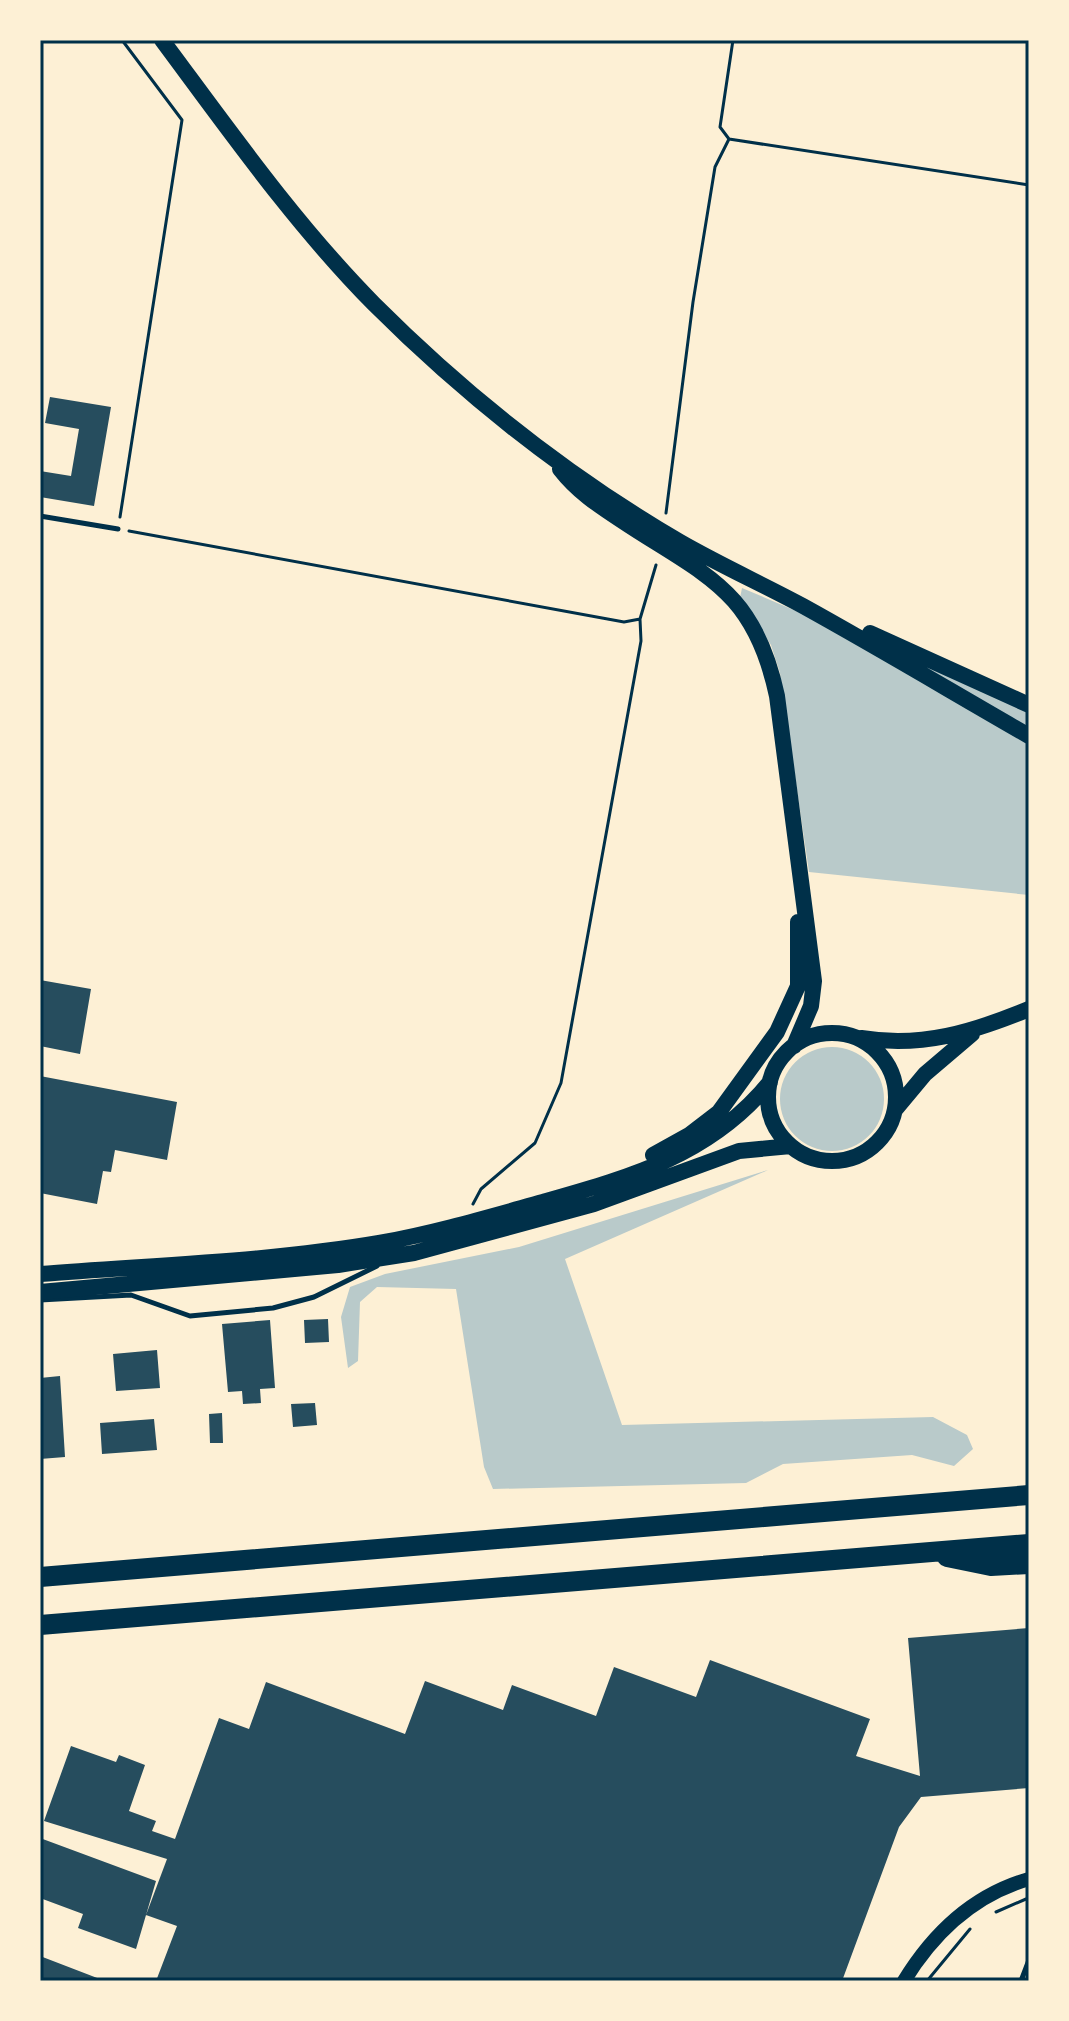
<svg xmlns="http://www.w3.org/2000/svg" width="1069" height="2021" font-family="Quicksand,sans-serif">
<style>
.green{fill:#b9caca}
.building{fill:#264d5e}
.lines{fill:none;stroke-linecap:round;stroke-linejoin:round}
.path{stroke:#003049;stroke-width:3}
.service{stroke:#003049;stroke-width:5}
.tertiary{stroke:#003049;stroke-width:14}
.primary{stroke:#003049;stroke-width:16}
.motorway{stroke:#003049;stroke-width:20}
.neatline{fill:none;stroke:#003049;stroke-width:3}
</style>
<rect width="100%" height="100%" fill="#fdf0d5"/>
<path class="green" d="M 742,588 L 1029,710 L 1029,895 L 809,872 L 780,673 L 771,645 L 740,598 Z
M780 1099a52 52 0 1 1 104 0a52 52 0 1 1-104 0Z
M 768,1170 L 565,1259 L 622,1425 L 933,1417 L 967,1435 L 973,1449 L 954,1466 L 912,1455 L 783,1464 L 746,1483 L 493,1489 L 484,1467 L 456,1289 L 377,1287 L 360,1302 L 358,1361 L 348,1368 L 341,1317 L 350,1287 L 385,1274 L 519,1247 Z"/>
<path class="building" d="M 50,397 L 111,407 L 94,506 L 40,497 L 40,471 L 71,476 L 79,429 L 45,423 Z
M 40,980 L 91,989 L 80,1054 L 40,1046 Z
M 40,1076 L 177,1102 L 167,1160 L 115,1150 L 111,1172 L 103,1171 L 97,1204 L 40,1193 Z
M 328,1319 L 329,1342 L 305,1343 L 304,1320 Z
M 270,1320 L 275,1388 L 260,1389 L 261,1403 L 243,1404 L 242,1391 L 228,1392 L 222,1324 Z
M 157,1350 L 160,1388 L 116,1391 L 113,1354 Z
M 60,1376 L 65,1457 L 40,1459 L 40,1378 Z
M 315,1403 L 317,1425 L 293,1427 L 291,1404 Z
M 222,1413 L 223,1443 L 210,1443 L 209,1414 Z
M 154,1419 L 157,1450 L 102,1454 L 100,1423 Z
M 1029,1628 L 1029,1788 L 921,1797 L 899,1827 L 842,1981 L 156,1981 L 177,1926 L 146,1915 L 167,1859 L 44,1821 L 71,1746 L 116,1762 L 119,1755 L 145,1765 L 129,1811 L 156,1821 L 152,1831 L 175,1839 L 219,1718 L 249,1729 L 266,1682 L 405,1734 L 425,1681 L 503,1710 L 512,1685 L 596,1716 L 614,1667 L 696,1697 L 710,1660 L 870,1719 L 856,1756 L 920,1776 L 908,1638 Z
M 40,1838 L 156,1881 L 136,1949 L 78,1928 L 83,1914 L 40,1898 Z
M 40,1956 L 105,1981 L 40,1981 Z"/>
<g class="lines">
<path class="path" d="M 733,40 L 720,127 L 729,139 L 1029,185
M 666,513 L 693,302 L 715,167 L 729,139
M 120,517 L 182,120 L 122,40
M 129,531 L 624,622 L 640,619 L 656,565
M 473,1204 L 481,1189 L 535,1143 L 561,1083 L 641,641 L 640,619
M 996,1912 L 1026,1899
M 927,1981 L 970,1929"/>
<path class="service" d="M 40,516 L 118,529
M 40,1300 L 131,1295 L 190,1316 L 273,1308 L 314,1297 L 377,1266
M 1021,1981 L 1029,1960"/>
<path class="tertiary" d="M 904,1981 C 934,1932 973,1895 1029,1879"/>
<path class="primary" d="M 162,40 C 229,130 295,224 374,304 C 465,395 569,477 680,542 C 720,565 762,584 803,606 C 879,648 954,693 1029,736
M 560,469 C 577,491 598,505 621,520 C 705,576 754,588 777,696 L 814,981 L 811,1006 L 794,1046
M 870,633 L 1029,705
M768 1097a64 64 0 1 1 128 0a64 64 0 1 1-128 0Z
M 861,1038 C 922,1048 973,1032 1029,1009
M 895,1110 L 925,1074 L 972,1034
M 653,1155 L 689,1135 L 719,1112 L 777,1032 L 798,986 L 798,922
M 40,1274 C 152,1265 268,1262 379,1243 C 435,1233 489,1217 543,1202 C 631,1177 711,1155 770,1082
M 40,1292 L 338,1265 L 414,1253 L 594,1204 L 739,1151 L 791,1146"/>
<path class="motorway" d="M 947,1557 L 991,1566 L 1029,1564
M 40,1577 L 1029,1495
M 40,1625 L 1029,1544"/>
</g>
<rect width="1069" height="2021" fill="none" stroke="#fdf0d5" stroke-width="84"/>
<rect x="42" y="42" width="985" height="1937" class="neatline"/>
</svg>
